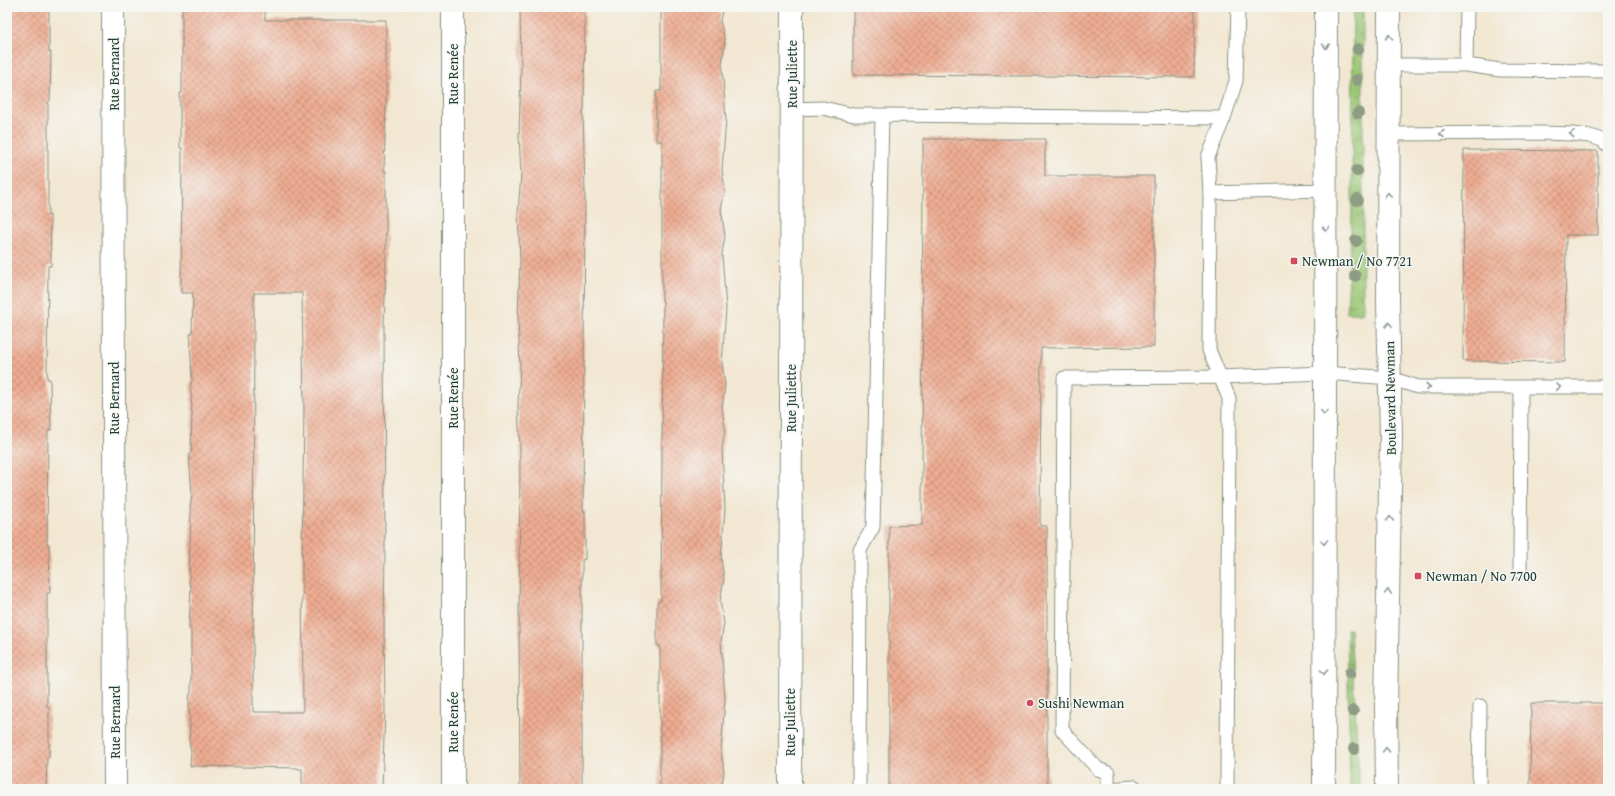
<svg xmlns="http://www.w3.org/2000/svg" width="1615" height="796" font-family="'Gentium Book Plus',serif">
<style>
.grass{fill:url(#grass-tufts);stroke:#5c8254}
.building{fill:url(#building-cross-hatch);fill-rule:evenodd}
.lines{fill:none;stroke-linecap:round;stroke-linejoin:round}
.lane-casing{stroke:#889283;stroke-width:15}
.street-casing{stroke:#889283;stroke-width:24}
.secondary-casing{stroke:#889283;stroke-width:24}
.lane{stroke:#fff;stroke-width:13}
.street{stroke:#fff;stroke-width:22}
.secondary{stroke:#fff;stroke-width:22}
.tree{fill:#8f9c84}
.oneway{stroke:#8f9e9a}
.poi-dot{fill:#d1495b;stroke:#f6f6f2;stroke-width:1.5}
.labels{text-anchor:middle;dominant-baseline:central;stroke-width:3;stroke-linejoin:round;paint-order:stroke}
.street-label{font-size:14px;fill:#1f3d34;stroke:#f6f6f2}
.poi-label{font-size:14px;fill:#1f3d34;stroke:#f6f6f2;text-anchor:start}
</style>
<defs>
<pattern id="grass-tufts" width="24" height="20" patternUnits="userSpaceOnUse"><rect width="24" height="20" fill="#9ac673"/><path d="M3 7l-1-3M5 7V3M7 7l1-3M15 17l-1-3M17 17v-4M19 17l1-3" fill="none" stroke="#7da25f"/></pattern>
<pattern id="building-cross-hatch" width="8" height="8" patternUnits="userSpaceOnUse"><rect width="8" height="8" fill="#efad93"/><path d="M0 0l8 8M0 8l8-8" fill="none" stroke="#c18e79"/></pattern>
</defs>
<rect width="100%" height="100%" fill="#f6f6f2"/>
<filter id="ink" filterUnits="userSpaceOnUse"><feTurbulence type="fractalNoise" baseFrequency=".025" numOctaves="2"/><feDisplacementMap in="SourceGraphic" scale="8" xChannelSelector="R" yChannelSelector="G"/><feConvolveMatrix kernelMatrix="1 2 1 2 8 2 1 2 1" color-interpolation-filters="sRGB"/></filter>
<filter id="wash" filterUnits="userSpaceOnUse"><feTurbulence type="fractalNoise" baseFrequency=".012" numOctaves="4" result="noise"/><feDisplacementMap in="SourceGraphic" scale="16" xChannelSelector="R" yChannelSelector="G"/><feGaussianBlur stdDeviation="0.9" result="paint"/><feColorMatrix in="noise" values="0 0 0 0 0 0 0 0 0 0 0 0 0 0 0 0 0 1.4 0 .05"/><feComposite in="paint" operator="in"/></filter>
<g filter="url(#wash)">
<rect width="100%" height="100%" fill="#f2e7d2"/>
<path class="grass" d="M 1353,7 L 1363,7 L 1363,313 L 1347,313 L 1352,213 Z
M 1347,629 L 1350,629 L 1360,789 L 1350,789 Z"/>
<g id="blocks">
<path class="building" d="M 7,7 L 49,7 L 49,52 L 51,52 L 50,101 L 48,102 L 48,216 L 50,215 L 51,266 L 48,266 L 47,379 L 50,379 L 51,430 L 48,430 L 47,544 L 49,544 L 50,593 L 47,593 L 47,707 L 49,707 L 49,757 L 47,757 L 46,789 L 7,789 Z
M 182,7 L 265,7 L 265,20 L 386,20 L 386,101 L 384,171 L 386,171 L 386,265 L 384,324 L 385,548 L 384,629 L 385,712 L 382,789 L 302,789 L 302,769 L 298,769 L 298,768 L 190,766 L 191,751 L 189,741 L 190,729 L 189,699 L 191,691 L 191,629 L 189,628 L 191,586 L 189,584 L 191,509 L 190,508 L 192,495 L 189,455 L 191,452 L 192,412 L 191,391 L 190,389 L 192,380 L 191,358 L 190,346 L 191,344 L 190,334 L 192,333 L 193,293 L 181,293 L 182,148 L 180,148 L 180,93 L 182,93 ZM 254,293 L 302,293 L 304,409 L 302,562 L 303,712 L 253,712 Z
M 520,7 L 585,7 L 584,110 L 583,110 L 585,194 L 583,511 L 585,511 L 585,559 L 582,560 L 582,789 L 520,789 L 519,627 L 520,448 L 518,406 L 520,367 L 518,317 L 520,261 L 518,213 L 521,174 L 519,135 L 521,68 Z
M 661,7 L 723,7 L 720,20 L 725,42 L 722,64 L 726,120 L 722,169 L 725,192 L 721,209 L 725,236 L 722,254 L 726,309 L 722,363 L 725,385 L 722,408 L 725,429 L 722,449 L 725,509 L 721,558 L 724,579 L 720,601 L 724,623 L 721,642 L 725,699 L 721,751 L 724,772 L 721,789 L 660,789 L 660,645 L 657,645 L 657,602 L 661,601 L 663,301 L 662,301 L 662,141 L 656,141 L 656,91 L 661,91 Z
M 853,7 L 1195,7 L 1194,77 L 853,75 Z
M 923,139 L 1045,139 L 1045,176 L 1154,176 L 1154,347 L 1041,348 L 1040,526 L 1047,526 L 1047,789 L 889,789 L 889,526 L 922,525 Z
M 1464,150 L 1598,151 L 1598,235 L 1566,235 L 1565,362 L 1463,361 Z
M 1531,703 L 1608,703 L 1608,789 L 1530,789 Z"/>
</g>
</g>
<g filter="url(#ink)">
<use href="#blocks" fill-opacity="0" stroke="#889283" stroke-width="1"/>
<g class="lines">
<g class="lane-casing">
<path id="lane" d="M 1389,65 L 1466,65 L 1500,70 L 1608,71
M 1466,65 L 1467,7
M 792,109 L 823,108 L 854,115 L 882,115 L 873,527 L 860,550 L 859,789
M 882,115 L 1224,118
M 1389,134 L 1542,133 L 1572,134 L 1590,136 L 1602,140 L 1608,146
M 1210,193 L 1327,190
M 1520,572 L 1521,388
M 1108,789 L 1108,773 L 1098,769 L 1062,730 L 1064,378 L 1220,377 L 1325,373 L 1390,378 L 1418,387 L 1608,387
M 1108,789 L 1135,787 L 1137,789
M 1227,789 L 1229,398 L 1209,350 L 1210,193 L 1208,157 L 1224,118 L 1236,81 L 1238,7
M 1479,789 L 1480,706"/>
</g>
<g class="street-casing">
<path id="street" d="M 113,7 L 115,789
M 453,7 L 453,789
M 790,789 L 792,7"/>
</g>
<g class="secondary-casing">
<path id="secondary" d="M 1324,789 L 1326,7
M 1387,789 L 1386,707 L 1391,437 L 1388,302 L 1389,7"/>
</g>
<use href="#lane" class="lane"/>
<use href="#street" class="street"/>
<use href="#secondary" class="secondary"/>
</g>
<g class="tree">
<circle cx="1358" cy="49" r="6"/>
<circle cx="1357" cy="80" r="6"/>
<circle cx="1358" cy="113" r="6"/>
<circle cx="1357" cy="171" r="6"/>
<circle cx="1357" cy="200" r="6"/>
<circle cx="1356" cy="241" r="6"/>
<circle cx="1355" cy="276" r="6"/>
<circle cx="1350" cy="673" r="6"/>
<circle cx="1353" cy="711" r="6"/>
<circle cx="1354" cy="749" r="6"/>
</g>
<defs><path id="oneway-chevron" d="M-2-3.5L2.5 0L-2 3.5" fill="none" stroke-width="1.6" stroke-linecap="round" stroke-linejoin="round"/></defs>
<g class="oneway">
<use href="#oneway-chevron" transform="translate(1389 37) rotate(-90)"/>
<use href="#oneway-chevron" transform="translate(1326 46) rotate(90)"/>
<use href="#oneway-chevron" transform="translate(1442 134) rotate(180)"/>
<use href="#oneway-chevron" transform="translate(1572 134) rotate(-176)"/>
<use href="#oneway-chevron" transform="translate(1388 195) rotate(-90)"/>
<use href="#oneway-chevron" transform="translate(1326 229) rotate(91)"/>
<use href="#oneway-chevron" transform="translate(1389 325) rotate(-91)"/>
<use href="#oneway-chevron" transform="translate(1428 387)"/>
<use href="#oneway-chevron" transform="translate(1558 387) rotate(-1)"/>
<use href="#oneway-chevron" transform="translate(1324 412) rotate(90)"/>
<use href="#oneway-chevron" transform="translate(1390 519) rotate(-89)"/>
<use href="#oneway-chevron" transform="translate(1324 542) rotate(90)"/>
<use href="#oneway-chevron" transform="translate(1388 592) rotate(-89)"/>
<use href="#oneway-chevron" transform="translate(1324 672) rotate(90)"/>
<use href="#oneway-chevron" transform="translate(1386 750) rotate(-90)"/>
</g>
</g>
<g class="poi-dot">
<rect x="1290" y="257" width="8" height="8" rx="2"/>
<rect x="1414" y="572" width="8" height="8" rx="2"/>
<circle cx="1030" cy="703" r="4"/>
</g>
<g class="labels">
<g class="street-label">
<text transform="translate(114 74) rotate(-90)">Rue Bernard</text>
<text transform="translate(453 74) rotate(-90)">Rue Renée</text>
<text transform="translate(792 74) rotate(-90)">Rue Juliette</text>
<text transform="translate(114 398) rotate(-90)">Rue Bernard</text>
<text transform="translate(453 398) rotate(-90)">Rue Renée</text>
<text transform="translate(791 398) rotate(-90)">Rue Juliette</text>
<text transform="translate(1390 398) rotate(-91)">Boulevard Newman</text>
<text transform="translate(115 722) rotate(-90)">Rue Bernard</text>
<text transform="translate(453 722) rotate(-90)">Rue Renée</text>
<text transform="translate(790 722) rotate(-90)">Rue Juliette</text>
</g>
<g class="poi-label">
<text x="1302" y="261">Newman / No 7721</text>
<text x="1426" y="576">Newman / No 7700</text>
<text x="1038" y="703">Sushi Newman</text>
</g>
</g>
<rect width="1615" height="796" fill="none" stroke="#f6f6f2" stroke-width="24"/>
</svg>
